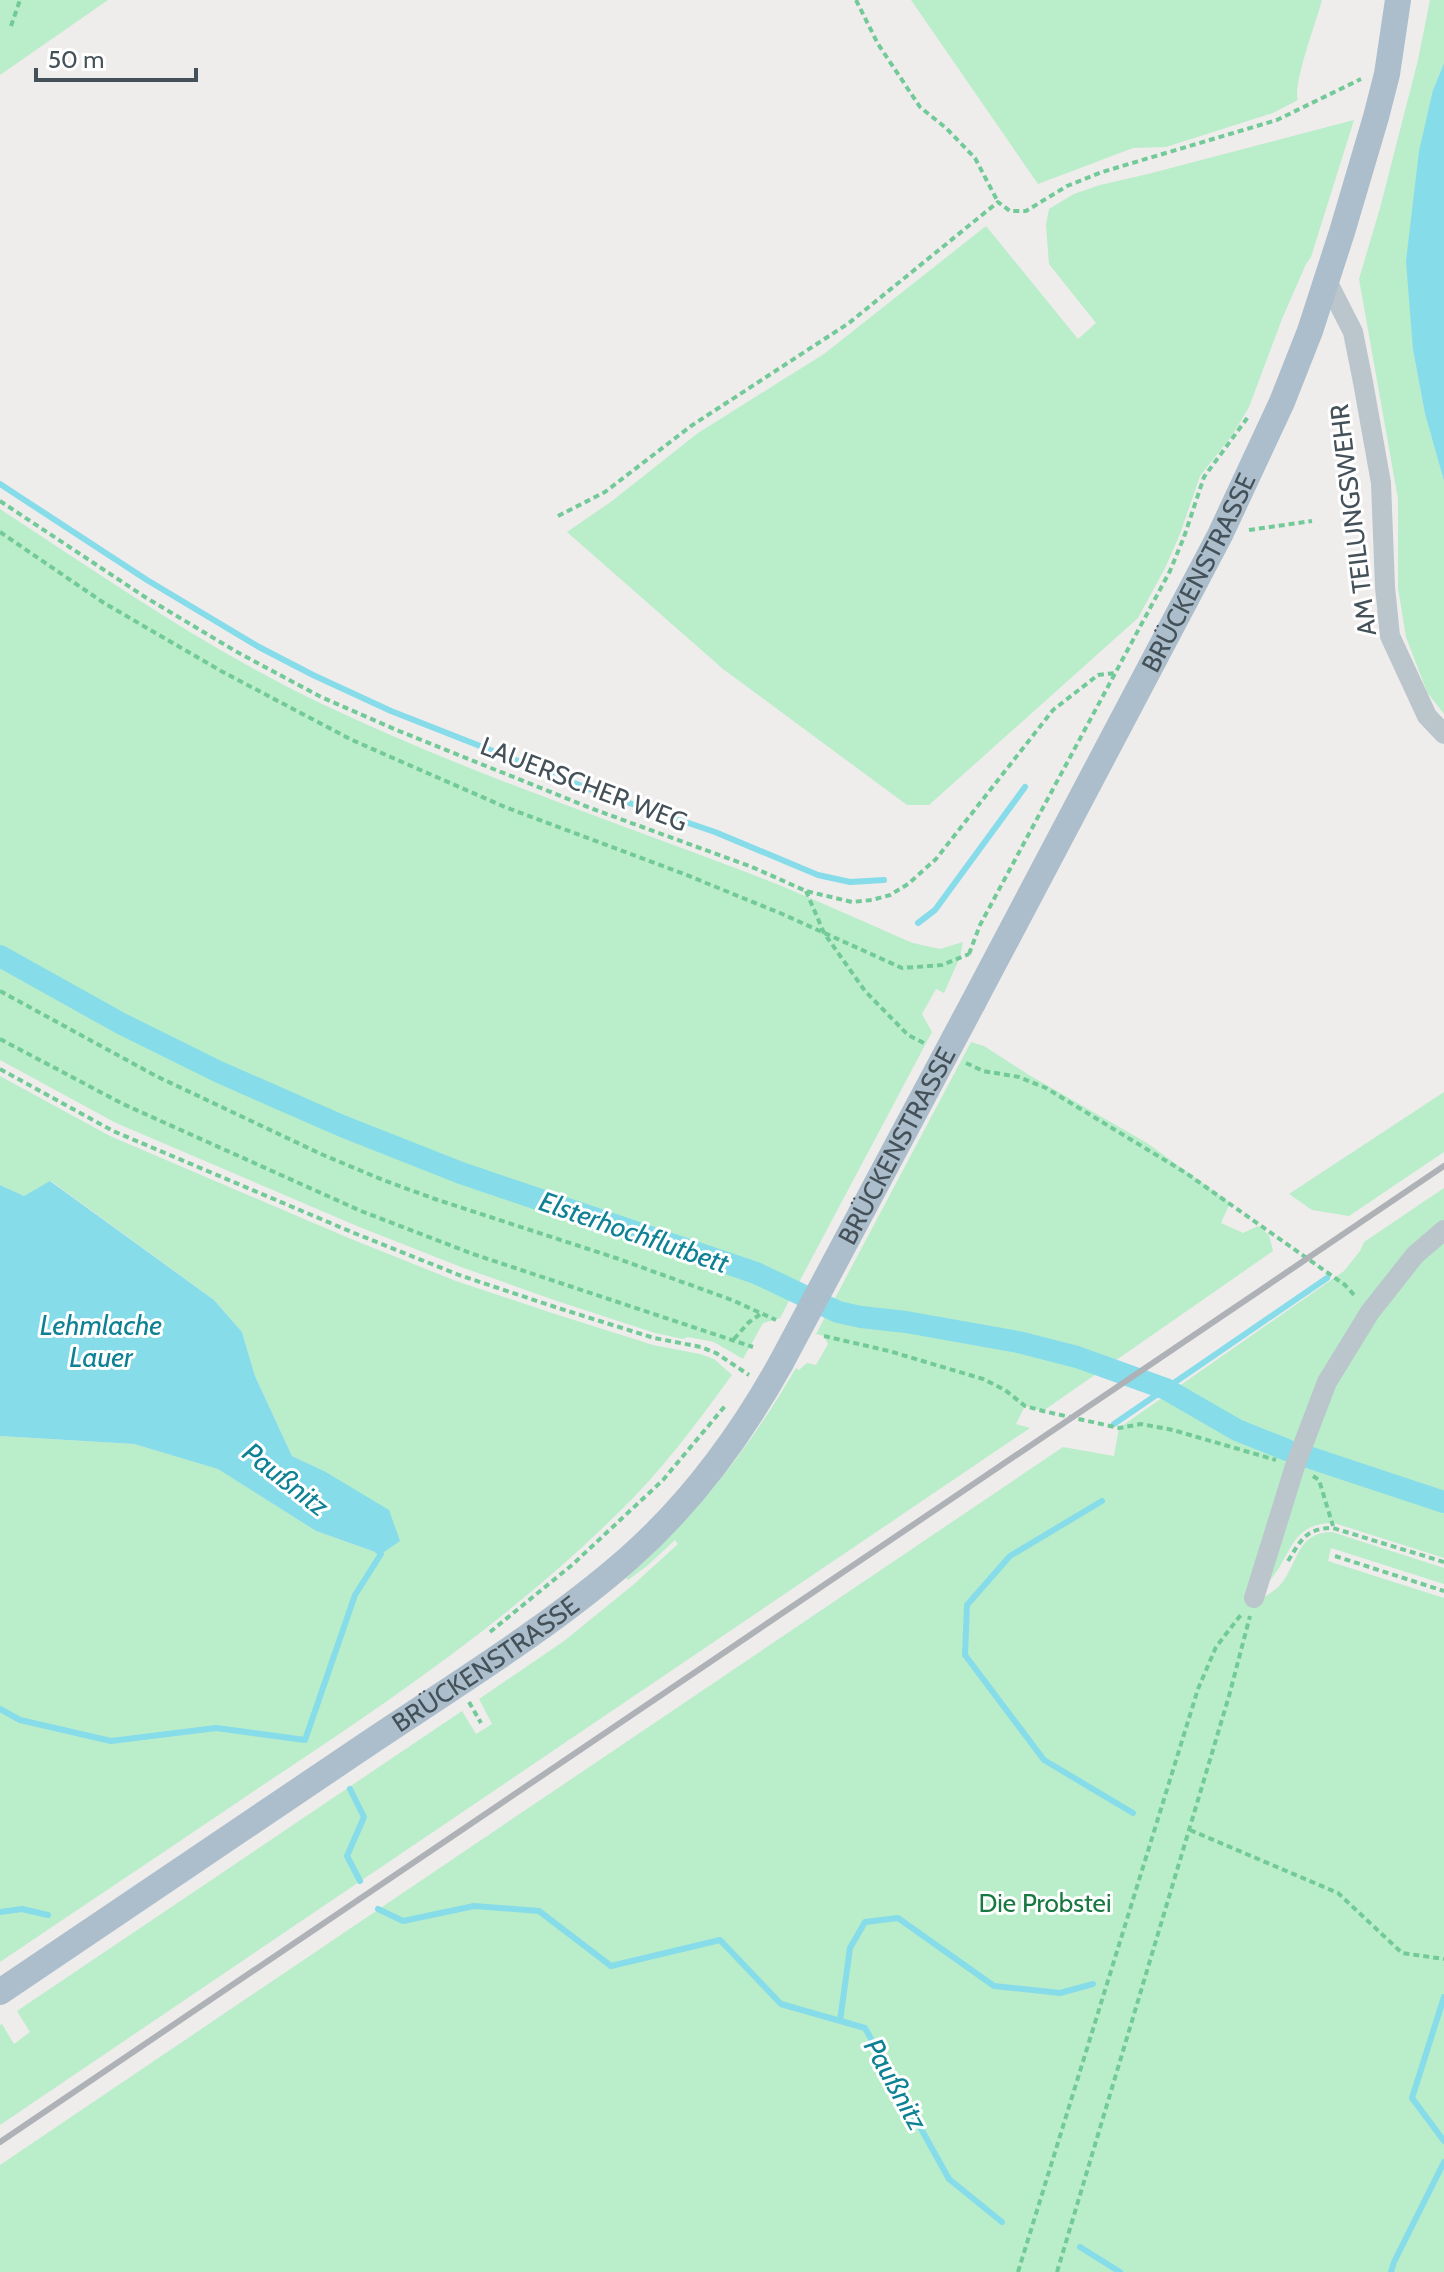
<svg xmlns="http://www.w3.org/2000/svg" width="1444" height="2272" font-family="Cabin,sans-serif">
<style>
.green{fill:#baedca}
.water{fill:#87dcea}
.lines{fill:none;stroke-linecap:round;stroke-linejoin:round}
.stream{stroke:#87dcea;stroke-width:6}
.canal{stroke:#87dcea;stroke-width:22}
.path{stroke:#73ca99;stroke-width:4;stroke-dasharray:6 4;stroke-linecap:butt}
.minor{stroke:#bac5cc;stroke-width:20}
.major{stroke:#acbecb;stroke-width:26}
.rail{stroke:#aeb2b7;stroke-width:6}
.major-bridge{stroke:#acbecb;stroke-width:26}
.labels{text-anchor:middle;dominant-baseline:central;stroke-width:6;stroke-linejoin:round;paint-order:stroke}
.street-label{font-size:26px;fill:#455159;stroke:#fff}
.park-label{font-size:26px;fill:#187841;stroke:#fff}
.water-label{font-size:28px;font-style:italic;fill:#0e8294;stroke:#fff}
</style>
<rect width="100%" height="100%" fill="#efecec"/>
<path class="green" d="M 0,0 L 108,0 L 0,75 Z
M 911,0 L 1322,0 C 1317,20 1292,85 1298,100 L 1273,113 L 1166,147 L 1133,148 L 1038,184 Z
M 1430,0 L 1444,0 L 1444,63 L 1433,90 L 1413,350 L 1425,414 L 1444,481 L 1444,714 L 1427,692 L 1406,637 L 1398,588 L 1398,499 L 1359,279 L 1380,208 L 1418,60 Z
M 1354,120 L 1311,257 L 1306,264 L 1282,319 L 1249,407 L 1233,434 L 1200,476 L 1180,534 L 1165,568 L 1138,618 L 929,805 L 907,805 L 723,669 L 567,532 L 612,501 L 698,433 L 824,354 L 986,226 L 1078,339 L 1096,323 L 1049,264 L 1046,225 L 1049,209 L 1074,194 L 1100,185 L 1148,174 Z
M 0,509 C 104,577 207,649 320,703 C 458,769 603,818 746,872 C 802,893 857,919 913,943 L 940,949 L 963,942 L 960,957 L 944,993 L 936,989 L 922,1014 L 932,1032 L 780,1318 L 763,1323 L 743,1359 L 714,1342 L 688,1337 L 683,1339 L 655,1333 L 557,1301 L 461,1267 L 357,1226 L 116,1123 L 0,1060 Z
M 971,1042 L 984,1046 L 1029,1075 L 1147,1143 L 1230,1203 L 1221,1223 L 1243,1233 L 1258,1226 L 1269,1235 L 1273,1251 L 1043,1411 L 1025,1406 L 1016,1424 L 1030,1428 L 0,2125 L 0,2025 L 2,2024 L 14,2044 L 30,2032 L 17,2011 L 462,1711 L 476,1734 L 492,1724 L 479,1699 L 564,1641 L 633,1585 L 678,1544 L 675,1540 L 647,1566 L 628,1580 L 626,1578 C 695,1518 750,1447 796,1368 L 799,1370 L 807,1363 L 816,1365 L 828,1344 L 824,1336 L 816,1334 Z
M 0,1076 L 110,1136 L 351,1239 L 456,1281 L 552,1313 L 653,1345 L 700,1354 L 714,1359 L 732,1375 C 696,1424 660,1473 616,1515 C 512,1618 388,1702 266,1783 C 178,1843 89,1902 0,1962 L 0,1436 L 134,1444 L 219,1469 L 316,1531 L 381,1554 L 324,1471 L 292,1456 L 255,1376 L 242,1332 L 214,1300 L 51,1181 L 24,1196 L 0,1185 Z
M 1444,1092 L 1444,1152 L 1349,1216 L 1312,1210 L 1289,1194 Z
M 1444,1188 L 1444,1220 L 1337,1351 L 1260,1600 C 1267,1595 1276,1590 1281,1584 C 1299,1562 1296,1533 1332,1532 L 1444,1568 L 1444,1584 L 1331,1548 L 1328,1561 L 1444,1598 L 1444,2272 L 0,2272 L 0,2165 L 1063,1447 L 1114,1456 L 1119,1428 L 1344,1271 L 1360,1251 L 1364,1242 Z
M 1444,1239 L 1444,1558 L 1334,1523 C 1286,1523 1293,1561 1264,1586 L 1299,1472 L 1347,1358 L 1420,1259 Z"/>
<path class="water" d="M 1444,63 L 1444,481 L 1425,414 L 1413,350 L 1406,261 L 1419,151 L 1433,90 Z
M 50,1181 L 214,1300 L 242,1332 L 255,1376 L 292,1456 L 324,1471 L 389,1510 L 400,1541 L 381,1554 L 316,1531 L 218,1469 L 134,1444 L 0,1436 L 0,1185 L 24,1196 Z"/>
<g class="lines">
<path class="stream" d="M 0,484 L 147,580 L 259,647 L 313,675 L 391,711 L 597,792 L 715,832 L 818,875 L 850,882 L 884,880
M 918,923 L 935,910 L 1025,787
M 1114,1424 L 1327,1278
M 1102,1501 L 1010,1556 L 967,1605 L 965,1655 L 1044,1760 L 1133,1813
M 0,1709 L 20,1720 L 111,1741 L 216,1728 L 305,1740 L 355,1595 L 381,1554 L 377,1550
M 350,1789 L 364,1817 L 347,1856 L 360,1881
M 378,1909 L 403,1921 L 474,1906 L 539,1911 L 611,1966 L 720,1940 L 781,2004 L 865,2028 L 949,2179 L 1002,2222
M 0,1912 L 22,1909 L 48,1915
M 1444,1997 L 1412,2098 L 1444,2141
M 840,2021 L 850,1948 L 865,1922 L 898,1918 L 994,1986 L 1060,1993 L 1093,1984
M 1080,2247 L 1120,2272
M 1391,2272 L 1394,2262 L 1444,2162"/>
<path class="canal" d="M 0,956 L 122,1024 L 219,1072 L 342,1126 L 461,1173 L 756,1273 L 838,1312 L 861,1317 L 906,1322 L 1018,1342 L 1077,1357 L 1166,1389 L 1237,1430 L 1287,1450
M 1308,1457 L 1444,1502"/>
<path class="path" d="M 856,0 L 878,44 L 920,107 L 946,128 L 975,158 L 998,202
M 11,26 L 20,0
M 0,501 L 145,597 L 237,652 L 321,697 L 399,731 L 593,809 L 752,867 L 806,891 L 852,902 L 872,900 L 890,895 L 908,884 L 936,859 L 1053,710 L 1098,675 L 1115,673
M 558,516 L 605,492 L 691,426 L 849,323 L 998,202 L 1010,211 L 1026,211 L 1067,186 L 1102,172 L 1277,120 L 1361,79
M 1249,530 L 1312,521
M 0,532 L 104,603 L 221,671 L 352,740 L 505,807 L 684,874 L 780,913 L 902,968 L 942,965 L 969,954
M 806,891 L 824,933 L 865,991 L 908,1035 L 926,1044
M 969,954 L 980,925 L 1170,571 L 1184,537 L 1204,477 L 1248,417
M 0,991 L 156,1076 L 321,1154 L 383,1180 L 435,1199 L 616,1258 L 732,1300 L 776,1320
M 0,1039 L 123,1104 L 361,1211 L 473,1254 L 753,1347
M 966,1063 L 983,1071 L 1019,1077 L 1046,1088 L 1186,1173 L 1345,1285 L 1356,1297
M 0,1069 L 113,1131 L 354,1233 L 459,1275 L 555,1307 L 654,1338 L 701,1347 L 716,1353 L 749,1375
M 824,1336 L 889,1351 L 983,1379 L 1005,1390 L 1025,1406 L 1043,1411 L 1119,1428 L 1141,1424 L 1173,1430 L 1276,1460
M 734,1339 L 748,1323 L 762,1313
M 1313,1476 L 1319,1480 L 1333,1526
M 1335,1556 L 1444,1591
M 1288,1561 C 1301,1540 1306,1528 1333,1528 L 1444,1562
M 490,1632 L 572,1565 L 663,1480 L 725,1406
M 469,1702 L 481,1723
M 1190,1830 L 1338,1893 L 1402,1953 L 1444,1959
M 1018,2272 L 1198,1689 L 1216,1647 L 1243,1612
M 1057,2272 L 1229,1696 L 1250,1616"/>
<path class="minor" d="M 1326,279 L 1353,332 L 1363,382 L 1381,483 L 1385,587 L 1390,636 L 1427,716 L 1444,734
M 1254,1598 L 1295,1466 L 1327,1382 L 1370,1312 L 1415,1255 L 1444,1230"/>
<g class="major">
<path id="s1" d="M 973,1003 L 1220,535 L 1282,402 L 1310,331 L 1342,232 L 1376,117 L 1387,74 L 1398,0"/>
<path id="s2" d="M 0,1992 C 119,1912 238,1831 357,1751 C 447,1690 547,1630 629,1558 C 691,1503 741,1435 781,1363"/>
</g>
<path class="rail" d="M 0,2142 L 1444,1166"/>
<path class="major-bridge" id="s3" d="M 781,1363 L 973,1003"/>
</g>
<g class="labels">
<g class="street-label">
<text transform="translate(1353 520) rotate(-97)">AM TEILUNGSWEHR</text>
<text stroke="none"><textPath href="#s1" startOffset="486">BRÜCKENSTRASSE</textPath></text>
<text transform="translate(584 784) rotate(21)">LAUERSCHER WEG</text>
<text stroke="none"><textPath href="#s3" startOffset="246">BRÜCKENSTRASSE</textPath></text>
<text stroke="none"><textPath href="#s2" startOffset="586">BRÜCKENSTRASSE</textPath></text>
</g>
<g class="park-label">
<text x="1045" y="1903">Die Probstei</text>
</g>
<g class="water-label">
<text transform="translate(634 1232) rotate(19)">Elsterhochflutbett</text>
<text x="101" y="1325">Lehmlache<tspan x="101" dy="32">Lauer</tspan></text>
<text transform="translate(286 1479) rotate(38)">Paußnitz</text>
<text transform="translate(896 2084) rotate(61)">Paußnitz</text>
</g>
</g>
<path d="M36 68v12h160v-12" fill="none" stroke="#455159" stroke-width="4"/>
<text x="48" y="68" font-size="24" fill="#455159" stroke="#ffffff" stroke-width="6" paint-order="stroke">50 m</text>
</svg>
